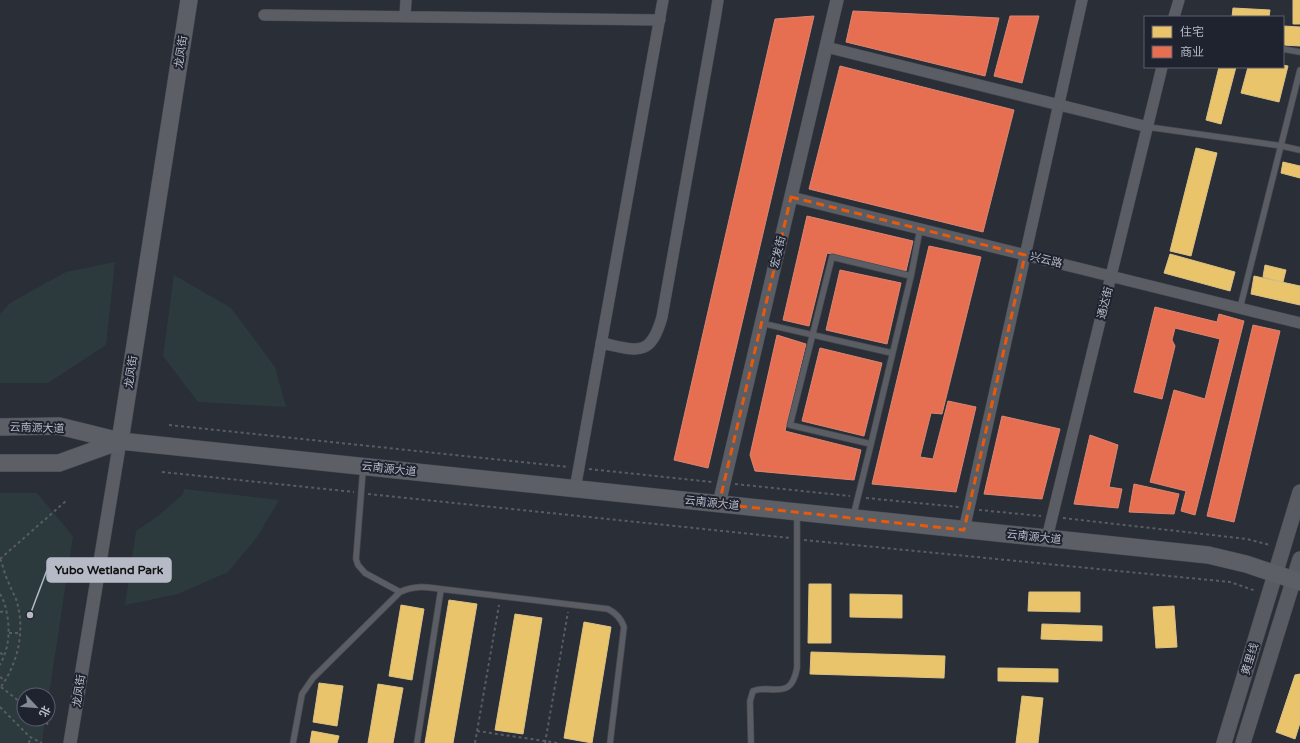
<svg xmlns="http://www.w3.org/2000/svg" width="1300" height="743" font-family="'Varela Round','Noto Sans SC',sans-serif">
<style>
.green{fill:#2c3a3e}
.homes{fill:#e9c46a;stroke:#dac186}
.shops{fill:#e76f51;stroke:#d88674}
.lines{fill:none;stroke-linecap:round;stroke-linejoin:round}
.service-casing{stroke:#47494f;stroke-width:7}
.minor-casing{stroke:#47494f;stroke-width:12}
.tertiary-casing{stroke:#47494f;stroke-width:14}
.secondary-casing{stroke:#47494f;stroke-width:16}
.primary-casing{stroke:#484b53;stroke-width:18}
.path{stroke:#595c62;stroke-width:2;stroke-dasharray:3 3;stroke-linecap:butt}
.service{stroke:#5b5d64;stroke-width:5.5}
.minor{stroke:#5b5d64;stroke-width:11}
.tertiary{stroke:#5b5d64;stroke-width:13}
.secondary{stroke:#595b62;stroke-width:15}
.primary{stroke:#5d5f66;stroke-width:17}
.marked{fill:none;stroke:#e8590c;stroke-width:3;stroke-dasharray:8 5;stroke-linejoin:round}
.labels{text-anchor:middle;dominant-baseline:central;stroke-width:4;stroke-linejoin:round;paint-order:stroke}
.street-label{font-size:11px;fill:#b6bac6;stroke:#1f2330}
.leader{fill:none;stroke:#b6bac6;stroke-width:1.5}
.callout-dot{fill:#b6bac6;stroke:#1f2330;stroke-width:1.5}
.callout{fill:#b6bac6;stroke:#b6bac6;stroke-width:1.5}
.callout-label{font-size:12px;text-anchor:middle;font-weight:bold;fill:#111}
</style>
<rect width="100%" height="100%" fill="#2a2e36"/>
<path class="green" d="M 115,262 L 106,345 L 48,383 L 0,383 L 0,314 L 10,303 L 66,272 Z
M 174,275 L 231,308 L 275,367 L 286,407 L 198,402 L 163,356 Z
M 184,489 L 279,500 L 257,537 L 228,572 L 178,594 L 125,605 L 136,531 L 157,517 L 183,494 Z
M 0,493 L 37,493 L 73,536 L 48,701 L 48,695 L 24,695 L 24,719 L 45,719 L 42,743 L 0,743 Z"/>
<path class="homes" d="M 1293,0 L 1300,0 L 1300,24 L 1293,24 Z
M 1233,8 L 1270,10 L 1269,17 L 1232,17 Z
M 1283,26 L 1300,27 L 1300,46 L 1283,45 Z
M 1283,65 L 1288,66 L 1279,102 L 1241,93 L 1248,67 L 1283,67 Z
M 1219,67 L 1236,67 L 1221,124 L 1206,120 Z
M 1196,148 L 1217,153 L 1191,256 L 1170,251 Z
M 1283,162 L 1300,166 L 1300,178 L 1281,173 Z
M 1170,254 L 1235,272 L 1230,291 L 1164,273 Z
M 1265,265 L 1286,270 L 1283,282 L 1263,277 Z
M 1254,276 L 1300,286 L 1300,305 L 1251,294 Z
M 809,584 L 831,584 L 831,643 L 808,643 Z
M 1029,592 L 1080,592 L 1080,612 L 1028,611 Z
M 850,594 L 902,595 L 902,618 L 850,617 Z
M 449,600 L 477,604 L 453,743 L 425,743 Z
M 401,605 L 424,609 L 412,680 L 389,676 Z
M 1174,606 L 1177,647 L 1156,648 L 1153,607 Z
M 515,614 L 542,618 L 523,734 L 495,730 Z
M 584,622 L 611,627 L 592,743 L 564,738 Z
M 1042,624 L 1102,626 L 1102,641 L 1041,639 Z
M 811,652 L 945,656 L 944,678 L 810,674 Z
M 998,668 L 1058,669 L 1058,682 L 998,681 Z
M 1300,674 L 1300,723 L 1295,739 L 1276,732 L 1295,675 Z
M 319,683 L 343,686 L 337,726 L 313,722 Z
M 378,684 L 403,688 L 393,743 L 368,743 Z
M 1022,696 L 1043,698 L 1038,743 L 1016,743 Z
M 312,731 L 339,736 L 337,743 L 310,743 Z"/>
<path class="shops" d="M 853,11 L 999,18 L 985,76 L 846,42 Z
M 814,16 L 708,468 L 674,460 L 775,19 Z
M 1010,16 L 1039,16 L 1022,83 L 994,76 Z
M 840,66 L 1014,110 L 983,232 L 809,189 Z
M 807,216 L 913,241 L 906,271 L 827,253 L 809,326 L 783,320 Z
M 929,246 L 981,257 L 942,414 L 931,413 L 920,457 L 933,459 L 948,401 L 976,407 L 956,492 L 872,484 Z
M 840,270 L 901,283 L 887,344 L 826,330 Z
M 1155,307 L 1217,322 L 1219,314 L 1244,321 L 1195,515 L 1181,511 L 1186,491 L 1150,482 L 1174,390 L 1205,399 L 1220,339 L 1175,328 L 1172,340 L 1175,346 L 1162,399 L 1134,392 Z
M 1253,325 L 1280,331 L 1234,522 L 1207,516 Z
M 777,335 L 806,344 L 785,431 L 861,450 L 854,480 L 755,471 L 750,455 Z
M 820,348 L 882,363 L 864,436 L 802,421 Z
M 1002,416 L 1060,429 L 1042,499 L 984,494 Z
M 1090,435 L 1118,445 L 1109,487 L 1122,489 L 1118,508 L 1074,504 Z
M 1134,484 L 1179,494 L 1174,514 L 1129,512 Z"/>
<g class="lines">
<g class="service-casing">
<path id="service" d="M 1283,49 L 1300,52
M 1148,127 L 1282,146 L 1300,150
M 1240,308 L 1300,70
M 761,323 L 892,353
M 871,444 L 790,425 L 832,257 L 911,276
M 363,469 L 356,559 L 358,565 L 365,573 L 400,592
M 853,517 L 871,444 L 911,276 L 920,229
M 441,589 L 608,609 C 616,613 621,618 624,627 L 610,743
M 293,743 L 302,694 L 313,678 L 400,592 C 414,585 426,587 441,589 L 417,743
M 751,743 L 750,701 L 753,691 C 758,689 761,689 766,689 C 786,691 793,689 797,668 L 797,514"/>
</g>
<g class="minor-casing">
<path id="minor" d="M 264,15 L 660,20
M 405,16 L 406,0
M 1174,17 L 1179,0
M 826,47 L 1148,127
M 791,197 L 1300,323
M 601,343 C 637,350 650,359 662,317 L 715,19 L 718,0
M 575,489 L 663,0
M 964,530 L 1082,0
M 1047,538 L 1162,67"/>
</g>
<g class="tertiary-casing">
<path id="tertiary" d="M 719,504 L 837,0
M 70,743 L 120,441"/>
</g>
<g class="secondary-casing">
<path id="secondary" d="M 1224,743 L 1300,492
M 1243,743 L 1300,559"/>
</g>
<g class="primary-casing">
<path id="primary" d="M 0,427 L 59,426 L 120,441 L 1208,555 L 1246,564 L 1300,582
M 120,441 L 189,0
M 0,463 L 59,463 L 120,441"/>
</g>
<path class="path" d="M 169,425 L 569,467
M 589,469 L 712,482
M 162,472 L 354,492
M 735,484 L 850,496
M 368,494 L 790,538
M 866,498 L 959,507
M 979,510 L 1041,516
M 1063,518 L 1247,539 L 1270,545
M 804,540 L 1230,582 L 1256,591
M 0,559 C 3,565 4,573 7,579 C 10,586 13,593 16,599 C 26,629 18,664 0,688
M 0,559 L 66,501
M 0,594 C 7,604 10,628 8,640 C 7,649 4,657 0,665
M 0,612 L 6,611
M 9,633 L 20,633
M 0,653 L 4,655
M 0,677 L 5,680
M 1,687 L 24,705
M 0,707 L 30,737 L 42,743
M 41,719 L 50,726
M 477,731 L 558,743
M 29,743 L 30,737
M 475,743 L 499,605
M 545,743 L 568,612"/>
<use href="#service" class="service"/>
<use href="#minor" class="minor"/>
<use href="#tertiary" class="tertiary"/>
<use href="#secondary" class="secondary"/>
<use href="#primary" class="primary"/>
</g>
<path class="marked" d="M 791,197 L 1025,255 L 964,530 L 719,504 Z"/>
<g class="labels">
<g class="street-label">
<text transform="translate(181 52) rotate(-81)">龙凤街</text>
<text transform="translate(778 252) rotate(-77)">宏发街</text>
<text transform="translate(1046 260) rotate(14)">兴云路</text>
<text transform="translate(1105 303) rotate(-76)">通达街</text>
<text transform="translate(131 372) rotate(-81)">龙凤街</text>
<text transform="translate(37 428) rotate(2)">云南源大道</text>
<text transform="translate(389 469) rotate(6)">云南源大道</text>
<text transform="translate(712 503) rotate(6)">云南源大道</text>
<text transform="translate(1034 537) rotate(6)">云南源大道</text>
<text transform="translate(1250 659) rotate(-73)">黄里线</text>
<text transform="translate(79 691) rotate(-81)">龙凤街</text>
</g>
</g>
<path class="leader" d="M30 615L47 570"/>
<circle class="callout-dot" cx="30" cy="615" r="4"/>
<rect class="callout" x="47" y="558" width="124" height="24" rx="4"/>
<g class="callout-label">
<text x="109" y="574">Yubo Wetland Park</text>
</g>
<rect x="1144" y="16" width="140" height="52" fill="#1f2330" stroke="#5b5f6c"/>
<rect x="1152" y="26" width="20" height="12" fill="#e9c46a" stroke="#5b5f6c"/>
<text x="1180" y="36" font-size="12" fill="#b6bac6">住宅</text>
<rect x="1152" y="46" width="20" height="12" fill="#e76f51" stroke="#5b5f6c"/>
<text x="1180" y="56" font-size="12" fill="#b6bac6">商业</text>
<g transform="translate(36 707) rotate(116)"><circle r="19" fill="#1f2330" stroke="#5b5f6c"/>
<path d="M0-3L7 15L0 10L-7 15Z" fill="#858994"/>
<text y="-6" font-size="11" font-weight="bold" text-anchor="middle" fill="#b6bac6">北</text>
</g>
</svg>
